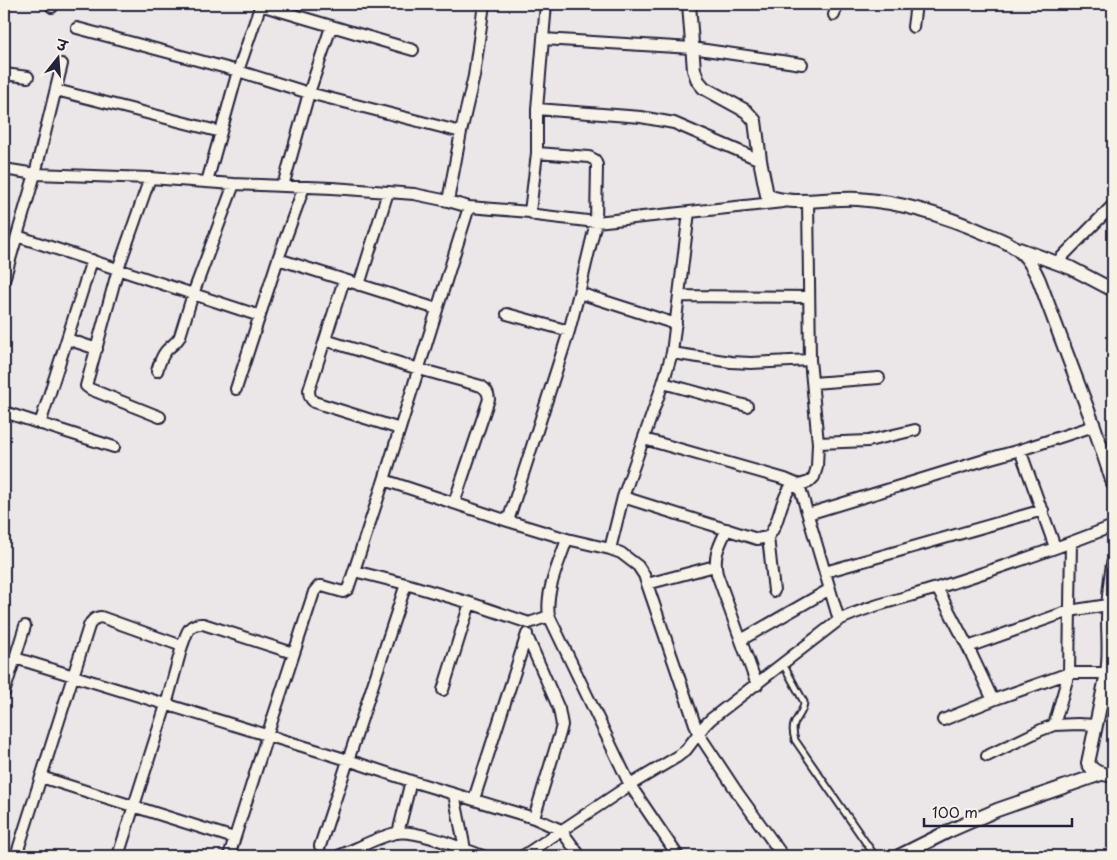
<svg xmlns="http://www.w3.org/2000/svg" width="1117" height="860" font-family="'Playpen Sans','Playpen Sans Deva',sans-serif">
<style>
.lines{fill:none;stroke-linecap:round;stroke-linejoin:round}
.service-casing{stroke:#22223b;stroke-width:9}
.minor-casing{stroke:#22223b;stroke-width:14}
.tertiary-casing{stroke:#22223b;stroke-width:16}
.service{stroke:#f7f3e8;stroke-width:5}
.minor{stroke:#f7f3e8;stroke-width:10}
.tertiary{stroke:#f7f3e8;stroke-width:12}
</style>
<rect width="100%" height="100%" fill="#ebe6e7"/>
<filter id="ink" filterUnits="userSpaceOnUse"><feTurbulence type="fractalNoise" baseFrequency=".02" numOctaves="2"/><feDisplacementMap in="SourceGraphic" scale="10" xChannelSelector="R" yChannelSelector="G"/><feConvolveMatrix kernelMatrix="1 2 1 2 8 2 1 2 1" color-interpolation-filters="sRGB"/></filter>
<g filter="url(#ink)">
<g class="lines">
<g class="service-casing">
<path id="service" d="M 783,664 L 804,702 C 803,719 788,719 795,740 L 875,856"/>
</g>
<g class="minor-casing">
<path id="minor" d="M 260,5 L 413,50
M 52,7 L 53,4
M 834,15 L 837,4
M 913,27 L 916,4
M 77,28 L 238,71 L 309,93 L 461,132
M 543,39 L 692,48 L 802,64
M 4,74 L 28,77
M 56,90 L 221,132
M 537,109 L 641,117 L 674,123 L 760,160
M 4,169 L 35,174 L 150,178 L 234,184 L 332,188 L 388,192 L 414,194 L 448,201 L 469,207 L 530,212 L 536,215 L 596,222 L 783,202
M 150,178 L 118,269 L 86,386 L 90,389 L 160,417
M 207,182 L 238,71 L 261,4
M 283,186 L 309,93 L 331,27
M 448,201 L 461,132 L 474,76 L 484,4
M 530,212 L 537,153 L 537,109 L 546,4
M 17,236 L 260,316
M 278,259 L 437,309
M 1057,262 L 1113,205
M 4,280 L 35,174 L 62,64
M 344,280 L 309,390 C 309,396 310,398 314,402 L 400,429
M 359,285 L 388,192
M 579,293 L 676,324
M 680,296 L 809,297
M 507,314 L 569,331
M 67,339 L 97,349
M 325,340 L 419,369 L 481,386 C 487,390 488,392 489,399 L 454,503
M 672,353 L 731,362 L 751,363 L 810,360
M 157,371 C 159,364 161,357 166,351 C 171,345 177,343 180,336 L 193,294 L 234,184
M 663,383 L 747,406
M 813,383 L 879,378
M 236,389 L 278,259 L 304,187
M 4,412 L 114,447
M 40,424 L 92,260
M 644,439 L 785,479 L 799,485 L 839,620
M 818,443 L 868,441 L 915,430
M 1020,450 L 1055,547
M 384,480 L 508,521 L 567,539 L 610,549 L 621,553 L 638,566 L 644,575 L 698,733 L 737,792 L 783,856
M 623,497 L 757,539 L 768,537 C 780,523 779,503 790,488 L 809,482 L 814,477 L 817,467 L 818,443 L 810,360 L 808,200
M 808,514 L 991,458 L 1020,450 L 1094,426
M 508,521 L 569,331 L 579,293 L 596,222 L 597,165 L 595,160 L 589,157 L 537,153
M 727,529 C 719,546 713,556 717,574 L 757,685
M 768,537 L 774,591
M 567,539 C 559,563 545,591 549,616 L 630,785 L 678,856
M 610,549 L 623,497 L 663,383 L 672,353 L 689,212
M 354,571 L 406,584 L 470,603 L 529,623 L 549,616
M 825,572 L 1043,510
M 647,584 L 715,566
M 937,588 L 968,647 L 993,700
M 527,636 L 559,709 L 562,725 L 560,733 L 534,818
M 741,640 L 830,589
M 182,646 C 187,634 187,623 203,624 L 293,653
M 968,647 L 1069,611 L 1108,605
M 15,658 L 348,760 L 411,781 L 534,818 L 561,830 L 580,856
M 443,690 L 470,603
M 4,693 L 25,626
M 943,720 L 993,700 L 1069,673 L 1107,673
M 1054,725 L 1069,673 L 1071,542
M 987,756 L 1041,730 L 1054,725 L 1078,724 L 1096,725
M 41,777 L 234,838
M 454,794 L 465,849
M 474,799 L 527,634
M 398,833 L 411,781
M 320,846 L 406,584
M 16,856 L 89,626 C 92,620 94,618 101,617 L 182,646 L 166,705 L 118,856
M 229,856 L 267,736 L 314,592 L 319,586 L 322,586 L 343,592 L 348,589 L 384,480 L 469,207
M 338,856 C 357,849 377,837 396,833 C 417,829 463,849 483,856
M 523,856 L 630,785 L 677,757 L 686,750 L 705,725 L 711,719 L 839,620 C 870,605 905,598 937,588 C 996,569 1056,549 1113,526"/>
</g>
<g class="tertiary-casing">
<path id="tertiary" d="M 689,4 L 694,70 L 698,81 L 704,88 L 746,111 L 755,121 L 760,160 L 767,195 C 788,207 833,197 858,199 C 902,202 946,216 987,234 C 996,238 1006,241 1014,247 C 1027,255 1033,267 1039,280 L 1094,426 L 1113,483
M 1019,249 L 1071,268 L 1113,290
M 1113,564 C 1110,582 1108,600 1108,619 C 1108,637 1110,655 1107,673 L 1088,763 C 1093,773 1103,774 1113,776
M 899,856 L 949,831 L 997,810 L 1101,774"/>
</g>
<use href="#service" class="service"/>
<use href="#minor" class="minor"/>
<use href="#tertiary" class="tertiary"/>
</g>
</g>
<rect width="1117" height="860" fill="none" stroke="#f7f3e8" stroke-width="20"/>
<rect x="10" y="10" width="1097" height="840" fill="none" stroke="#22223b" stroke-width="2" filter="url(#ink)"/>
<g transform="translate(58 58) rotate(17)" stroke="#f7f3e8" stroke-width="4" paint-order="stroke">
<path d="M0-4L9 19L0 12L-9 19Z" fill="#22223b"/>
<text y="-8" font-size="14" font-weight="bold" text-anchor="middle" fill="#22223b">उ</text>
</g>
<path d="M924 818v8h148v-8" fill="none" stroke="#22223b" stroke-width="2.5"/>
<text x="932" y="818" font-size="15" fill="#22223b" stroke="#f7f3e8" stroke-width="4" paint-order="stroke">100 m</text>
</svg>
